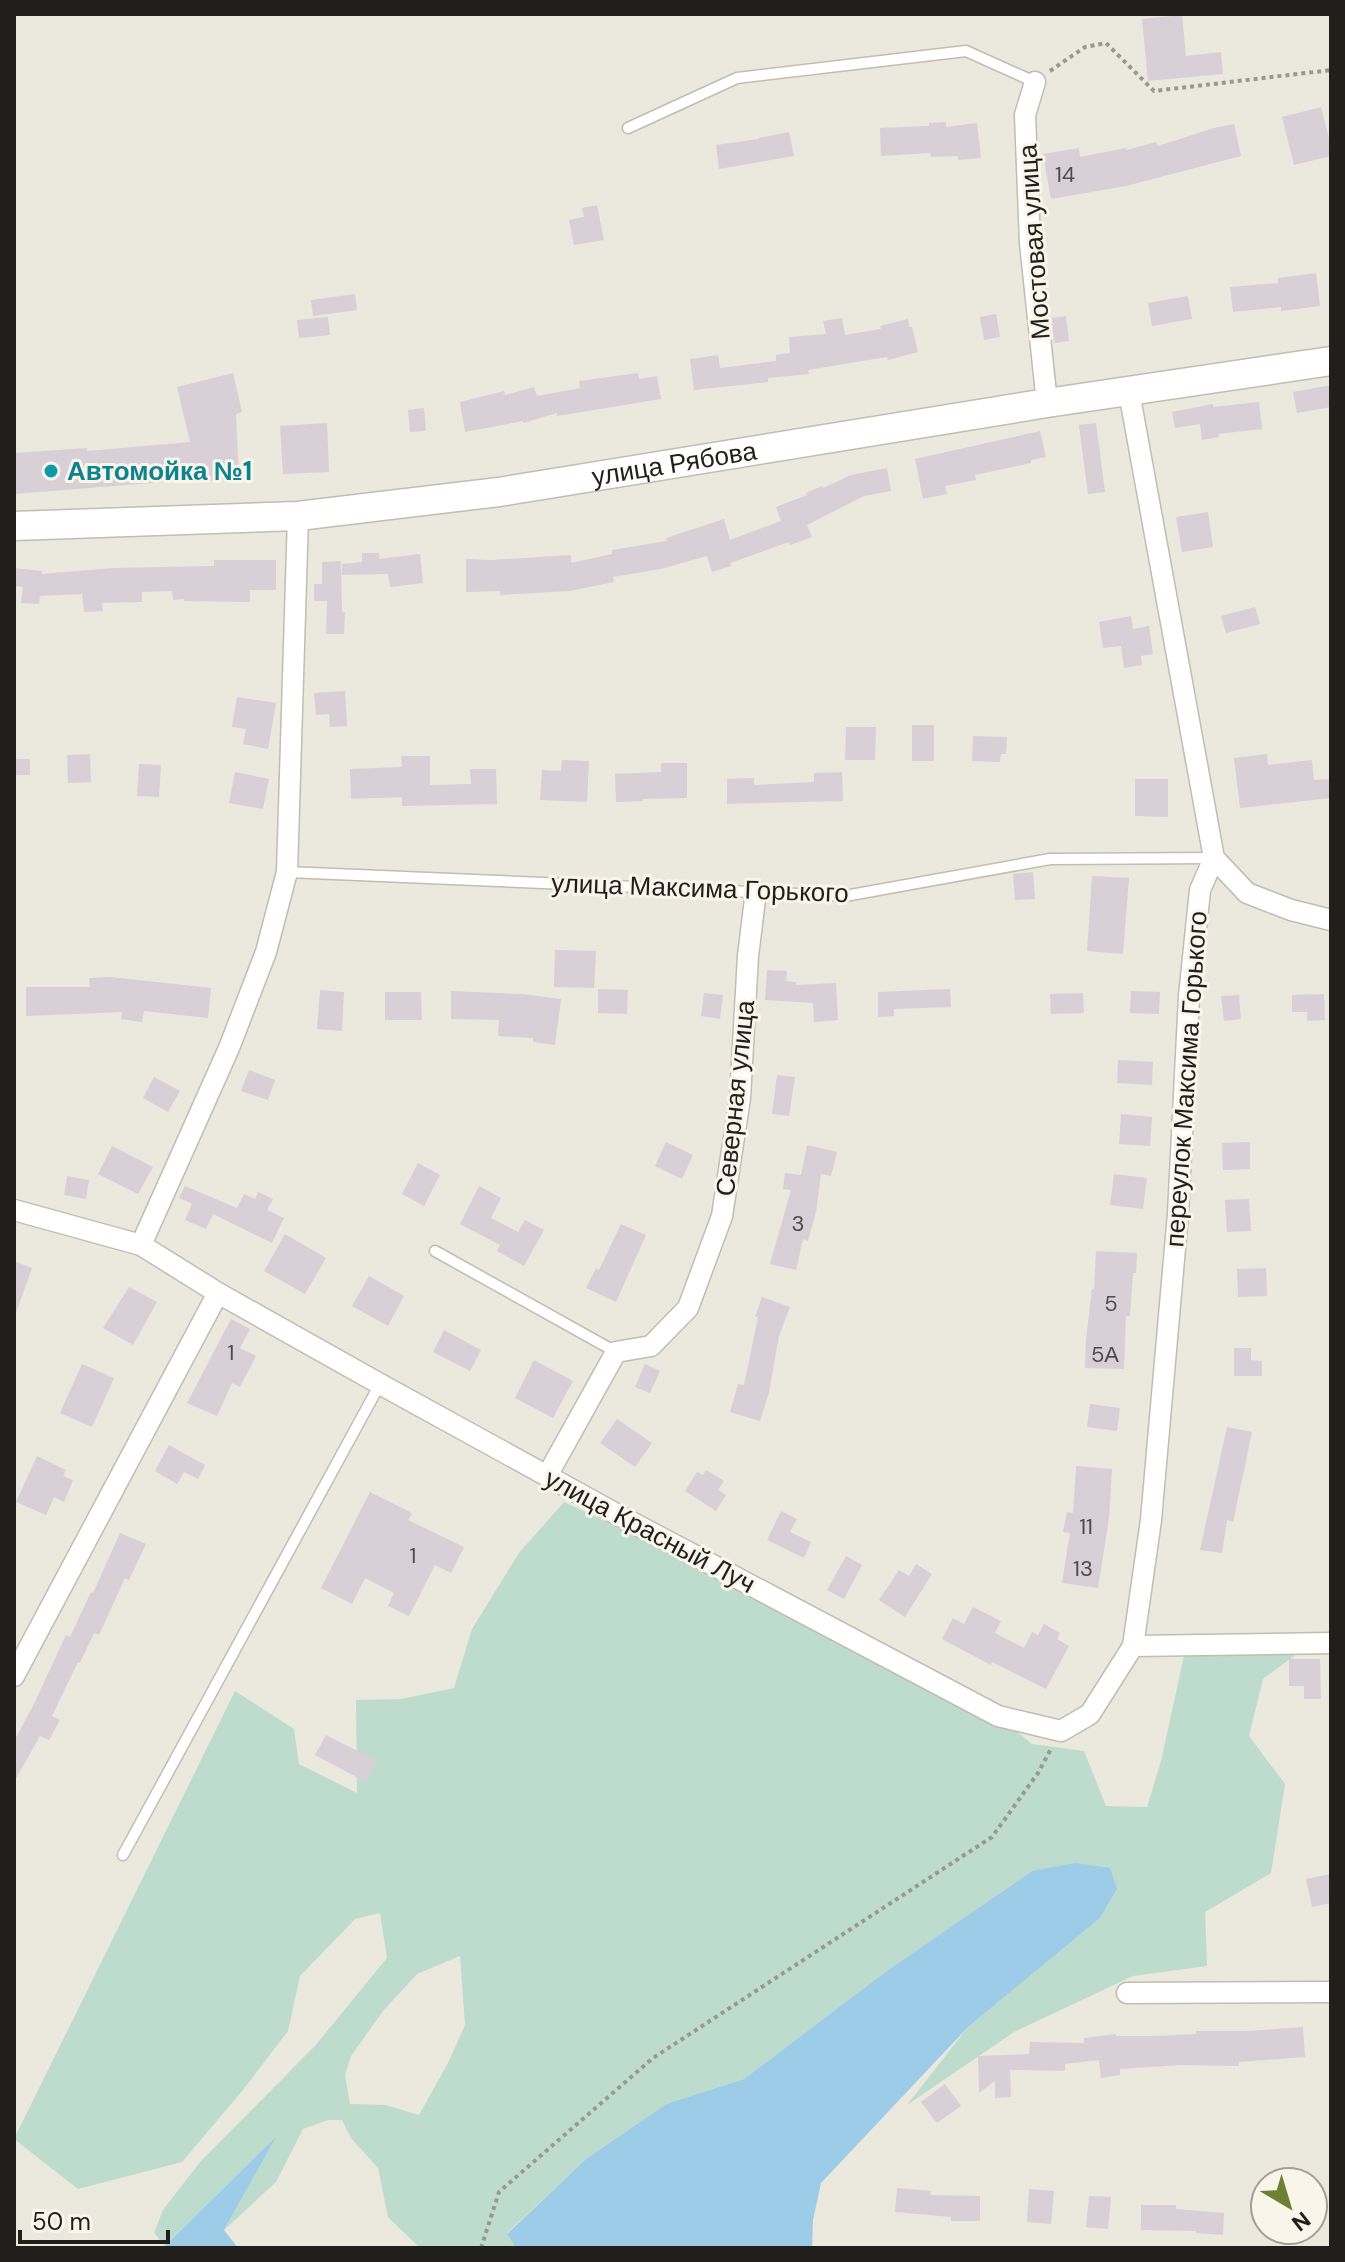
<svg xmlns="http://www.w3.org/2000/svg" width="1345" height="2262" font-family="'DM Sans',sans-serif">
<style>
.green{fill:#bedccd;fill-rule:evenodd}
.water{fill:#9dcce8}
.building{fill:#d9cfd7}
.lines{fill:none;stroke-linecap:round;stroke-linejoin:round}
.lane-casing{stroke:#c0bdb2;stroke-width:13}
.street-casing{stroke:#c0bdb2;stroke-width:23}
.secondary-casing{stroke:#c0bdb2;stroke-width:31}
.path{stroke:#9b9890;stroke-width:4;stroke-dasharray:4 4;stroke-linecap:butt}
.lane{stroke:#fff;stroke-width:10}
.street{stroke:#fff;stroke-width:20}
.secondary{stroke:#fff;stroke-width:28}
.culture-dot{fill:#0f9aa8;stroke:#f9f5ea;stroke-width:3}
.labels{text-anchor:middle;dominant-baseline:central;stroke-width:6;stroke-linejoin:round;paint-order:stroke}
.number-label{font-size:22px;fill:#4f4b4a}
.street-label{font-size:26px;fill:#211f1b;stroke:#f9f5ea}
.culture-label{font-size:26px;font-weight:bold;fill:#0d838f;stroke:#f9f5ea;text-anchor:start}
</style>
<rect width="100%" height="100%" fill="#ebe8dd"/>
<path class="green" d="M 564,1502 L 793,1609 L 998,1716 L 1032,1744 L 1084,1751 L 1106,1806 L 1147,1807 L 1161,1761 L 1186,1647 L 1313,1642 L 1263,1679 L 1249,1736 L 1285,1784 L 1271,1873 L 1205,1912 L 1207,1966 L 1133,1976 L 1014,2032 L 907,2105 L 968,2027 L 1099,1919 L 1032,1871 L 888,1970 L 744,2079 L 666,2104 L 586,2159 L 507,2233 L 516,2248 L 420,2248 L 388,2217 L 378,2168 L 351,2138 L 342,2120 L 328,2120 L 303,2129 L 276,2182 L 224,2230 L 274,2140 L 165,2246 L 154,2233 L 163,2210 L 200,2162 L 314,2047 L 387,1958 L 380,1913 L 355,1919 L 300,1976 L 288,2031 L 243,2090 L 182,2162 L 78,2189 L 14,2139 L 235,1691 L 294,1729 L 299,1764 L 357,1793 L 356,1700 L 401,1699 L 454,1688 L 472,1629 L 519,1553 ZM 460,1956 L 465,2025 L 449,2061 L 419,2115 L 385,2105 L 350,2104 L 345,2075 L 351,2056 L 383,2011 L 417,1974 Z"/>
<path class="water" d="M 1075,1863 L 1110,1868 L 1117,1889 L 1099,1919 L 968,2027 L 821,2183 L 813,2220 L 812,2248 L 516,2248 L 507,2234 L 586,2159 L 666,2104 L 744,2079 L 888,1970 L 1032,1871 Z
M 276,2137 L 224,2230 L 238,2248 L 159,2248 L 165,2246 Z"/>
<path class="building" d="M 1182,15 L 1186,56 L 1221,52 L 1223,74 L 1148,81 L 1142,19 Z
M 1321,107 L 1331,146 L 1331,156 L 1294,165 L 1282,117 Z
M 946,122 L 946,127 L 977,123 L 981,158 L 958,160 L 958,156 L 931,157 L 930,153 L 881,156 L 880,128 L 929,126 L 929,123 Z
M 1234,124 L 1241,156 L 1126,186 L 1051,199 L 1043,154 L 1079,148 L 1080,157 L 1126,148 L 1127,150 L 1156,142 L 1158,146 L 1214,128 Z
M 789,132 L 794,156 L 719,169 L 716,145 L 759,139 L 759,138 Z
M 597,205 L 604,240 L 574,245 L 569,220 L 584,217 L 582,208 Z
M 1316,273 L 1320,306 L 1281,311 L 1281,307 L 1233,312 L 1230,287 L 1278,283 L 1278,278 Z
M 355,294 L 357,310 L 313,316 L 311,300 Z
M 1188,296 L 1192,319 L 1152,326 L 1148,303 Z
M 996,314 L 1000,337 L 984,340 L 980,317 Z
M 1066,316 L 1069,341 L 1054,343 L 1052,318 Z
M 328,317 L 330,335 L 299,338 L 297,320 Z
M 842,318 L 845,335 L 881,329 L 880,326 L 908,319 L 909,327 L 912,327 L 918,352 L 888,360 L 887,357 L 808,370 L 809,374 L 768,378 L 768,382 L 694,390 L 690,359 L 718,355 L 720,368 L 776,361 L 776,355 L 790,353 L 789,337 L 826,334 L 823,321 Z
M 233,373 L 242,412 L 236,414 L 239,479 L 202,481 L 202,479 L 14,494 L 14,453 L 87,448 L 87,451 L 190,442 L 177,387 Z
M 638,373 L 639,379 L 657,376 L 661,399 L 557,416 L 557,413 L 523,423 L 523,421 L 465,432 L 460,402 L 504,391 L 505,395 L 534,387 L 537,396 L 580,388 L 579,381 Z
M 1331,385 L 1331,407 L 1297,413 L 1293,392 Z
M 1259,402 L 1262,429 L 1218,434 L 1219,437 L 1202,440 L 1200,424 L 1175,428 L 1172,412 L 1213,404 L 1213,407 Z
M 424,408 L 426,431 L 410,432 L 408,410 Z
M 327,423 L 329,472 L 283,474 L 280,426 Z
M 1096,423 L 1105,492 L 1088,494 L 1079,425 Z
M 1040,431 L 1046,457 L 1031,460 L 1031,463 L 975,475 L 976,480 L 945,486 L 947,494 L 923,499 L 915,459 Z
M 887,468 L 891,491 L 864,496 L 807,525 L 812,537 L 790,545 L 789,542 L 730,563 L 731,566 L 712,572 L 707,556 L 661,569 L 613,577 L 614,582 L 570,591 L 500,595 L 500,591 L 466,592 L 466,559 L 491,560 L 571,555 L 571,563 L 612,554 L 612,550 L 667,541 L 666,538 L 724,519 L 730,540 L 781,521 L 776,507 L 807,495 L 806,493 L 822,486 L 823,488 L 851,475 Z
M 1208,512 L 1213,547 L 1182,552 L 1176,517 Z
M 362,553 L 379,553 L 379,559 L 420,554 L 423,583 L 390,587 L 388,574 L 342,575 L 342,564 L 362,562 Z
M 214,560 L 276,560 L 276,590 L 250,590 L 250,602 L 184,601 L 184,599 L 173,600 L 172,591 L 142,592 L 142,602 L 102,603 L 103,611 L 84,612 L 82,594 L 40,596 L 39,604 L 21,603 L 23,587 L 14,586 L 14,568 L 42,571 L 42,574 L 113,568 L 214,566 Z
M 341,561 L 342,612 L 345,612 L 344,634 L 326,634 L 327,601 L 314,601 L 314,584 L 322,584 L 322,562 Z
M 1255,607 L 1260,624 L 1226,633 L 1221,616 Z
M 1131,616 L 1133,629 L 1149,626 L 1153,654 L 1141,656 L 1142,665 L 1124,668 L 1121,646 L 1103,648 L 1099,622 Z
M 345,691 L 347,726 L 330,727 L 329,714 L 316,715 L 314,693 Z
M 237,697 L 276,703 L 268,749 L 243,744 L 246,729 L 232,727 Z
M 912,725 L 934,725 L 934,761 L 912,761 Z
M 846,727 L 876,727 L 875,760 L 845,760 Z
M 973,736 L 1007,737 L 1006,754 L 1001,754 L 1000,762 L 972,761 Z
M 90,754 L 91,782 L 68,783 L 67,755 Z
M 1267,754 L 1268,765 L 1312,760 L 1314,780 L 1331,779 L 1331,798 L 1240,808 L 1234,758 Z
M 401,756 L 430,756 L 430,785 L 471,784 L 470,769 L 496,769 L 497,804 L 402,806 L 402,797 L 351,799 L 350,769 L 402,767 Z
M 14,759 L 30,759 L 30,775 L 14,775 Z
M 562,760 L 589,761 L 587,802 L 540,800 L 542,770 L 561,771 Z
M 661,763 L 687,763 L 687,798 L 643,799 L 643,801 L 616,802 L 615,774 L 661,772 Z
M 139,764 L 161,765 L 159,797 L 137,796 Z
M 235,772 L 269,779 L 263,809 L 229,803 Z
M 842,772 L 843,801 L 727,804 L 727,779 L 754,778 L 754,785 L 814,782 L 814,773 Z
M 1135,779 L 1168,779 L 1168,817 L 1135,816 Z
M 1033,872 L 1035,899 L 1015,900 L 1013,874 Z
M 1092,876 L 1129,878 L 1123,954 L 1087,951 Z
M 555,950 L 596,951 L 594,988 L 554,987 Z
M 767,970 L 787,971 L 786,981 L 796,982 L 796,985 L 836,983 L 838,1020 L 814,1022 L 813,1003 L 765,1000 Z
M 111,977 L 211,988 L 208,1018 L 144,1011 L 142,1022 L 121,1019 L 122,1012 L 26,1016 L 26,987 L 90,987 L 89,978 Z
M 598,989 L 628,990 L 627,1014 L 598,1013 Z
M 950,989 L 951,1007 L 894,1009 L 894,1016 L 878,1017 L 878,992 Z
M 320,990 L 344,992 L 342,1031 L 317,1029 Z
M 451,991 L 522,994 L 561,999 L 555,1045 L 533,1042 L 533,1038 L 498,1036 L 499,1020 L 451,1019 Z
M 1131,991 L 1160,992 L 1159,1014 L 1130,1013 Z
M 385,992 L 421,992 L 422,1020 L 385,1020 Z
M 704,993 L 723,995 L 720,1019 L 701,1016 Z
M 1083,993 L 1084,1013 L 1051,1014 L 1050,994 Z
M 1324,994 L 1325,1020 L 1307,1021 L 1307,1012 L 1292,1012 L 1292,995 Z
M 1239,995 L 1241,1019 L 1224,1021 L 1221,996 Z
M 1118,1060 L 1153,1062 L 1152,1085 L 1117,1083 Z
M 249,1070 L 275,1080 L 268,1100 L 241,1091 Z
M 777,1075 L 795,1077 L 789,1116 L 772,1114 Z
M 154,1077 L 180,1091 L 168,1112 L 143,1098 Z
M 1121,1114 L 1152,1117 L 1150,1146 L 1119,1144 Z
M 666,1142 L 693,1155 L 682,1179 L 655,1166 Z
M 1250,1142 L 1250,1169 L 1223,1170 L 1222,1143 Z
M 807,1145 L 837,1152 L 831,1176 L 821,1174 L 816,1212 L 808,1241 L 803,1239 L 796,1270 L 770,1264 L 791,1190 L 783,1189 L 785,1173 L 801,1175 Z
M 112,1146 L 153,1167 L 138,1194 L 98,1174 Z
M 418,1163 L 440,1175 L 424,1206 L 402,1194 Z
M 1114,1174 L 1147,1178 L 1143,1209 L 1110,1205 Z
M 67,1176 L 89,1180 L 86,1199 L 64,1195 Z
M 185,1186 L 237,1208 L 244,1194 L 255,1199 L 258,1192 L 273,1199 L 267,1210 L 284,1218 L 272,1243 L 213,1214 L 206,1229 L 185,1220 L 192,1204 L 179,1198 Z
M 479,1186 L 501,1198 L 491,1218 L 518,1232 L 525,1220 L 544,1230 L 524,1266 L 497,1251 L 500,1245 L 460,1224 Z
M 1249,1199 L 1251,1231 L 1227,1232 L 1225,1200 Z
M 621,1224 L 646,1235 L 616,1302 L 586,1288 L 596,1268 L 599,1270 Z
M 285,1234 L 326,1258 L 305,1294 L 264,1271 Z
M 1096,1251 L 1137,1253 L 1136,1273 L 1133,1273 L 1130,1316 L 1126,1316 L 1124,1369 L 1085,1368 L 1086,1340 L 1092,1289 L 1094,1289 Z
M 14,1261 L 32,1268 L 16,1313 L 14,1313 Z
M 1266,1268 L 1267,1296 L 1238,1297 L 1237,1269 Z
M 369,1276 L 404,1296 L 388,1326 L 352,1306 Z
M 129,1287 L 157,1302 L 133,1345 L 103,1328 Z
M 762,1297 L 790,1307 L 779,1336 L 769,1392 L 760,1421 L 730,1412 L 738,1384 L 744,1385 L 758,1317 L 755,1317 Z
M 231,1319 L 250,1329 L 240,1348 L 256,1356 L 240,1387 L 232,1383 L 217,1416 L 187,1403 Z
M 444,1330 L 481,1350 L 470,1371 L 433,1352 Z
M 1234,1348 L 1251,1348 L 1251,1360 L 1262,1361 L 1262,1376 L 1234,1376 Z
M 534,1360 L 573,1381 L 553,1418 L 515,1398 Z
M 82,1364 L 114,1378 L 92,1427 L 60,1413 Z
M 645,1364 L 660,1371 L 650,1393 L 635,1387 Z
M 1090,1404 L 1120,1408 L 1117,1431 L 1087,1427 Z
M 617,1419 L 652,1443 L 635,1467 L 600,1443 Z
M 1227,1427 L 1252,1432 L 1233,1522 L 1227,1520 L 1222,1553 L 1200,1550 Z
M 169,1445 L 205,1465 L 198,1479 L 184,1472 L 177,1484 L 155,1471 Z
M 37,1456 L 66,1470 L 63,1476 L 73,1480 L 64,1502 L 54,1497 L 46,1515 L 16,1502 Z
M 1076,1466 L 1112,1469 L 1109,1519 L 1098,1588 L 1062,1583 L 1070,1533 L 1063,1532 L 1067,1512 L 1073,1513 Z
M 706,1470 L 724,1481 L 718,1490 L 726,1495 L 716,1511 L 685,1491 L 697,1472 L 703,1475 Z
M 370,1492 L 412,1513 L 408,1520 L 464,1547 L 451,1573 L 435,1565 L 409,1616 L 388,1606 L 394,1593 L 365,1578 L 352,1604 L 321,1588 Z
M 781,1511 L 797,1519 L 790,1532 L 811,1542 L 804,1558 L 767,1540 Z
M 120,1533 L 146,1544 L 129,1580 L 125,1578 L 99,1635 L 94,1633 L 80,1663 L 78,1662 L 52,1716 L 60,1720 L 49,1740 L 40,1736 L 14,1782 L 14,1741 L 33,1706 L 66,1635 L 70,1637 L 91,1592 L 93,1593 Z
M 846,1556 L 862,1565 L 844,1599 L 827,1590 Z
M 916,1564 L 932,1574 L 905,1617 L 879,1600 L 899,1570 L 909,1576 Z
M 973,1607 L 1001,1621 L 995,1633 L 1024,1648 L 1032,1632 L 1038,1635 L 1044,1624 L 1060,1633 L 1057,1639 L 1069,1646 L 1046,1689 L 992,1662 L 991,1665 L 942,1639 L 953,1618 L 964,1624 Z
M 1289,1659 L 1320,1659 L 1321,1699 L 1304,1699 L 1304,1686 L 1289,1686 Z
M 326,1735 L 377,1761 L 366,1782 L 315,1755 Z
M 1331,1874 L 1331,1903 L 1312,1907 L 1306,1879 Z
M 1303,2027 L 1305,2057 L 1239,2062 L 1239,2066 L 1181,2065 L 1120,2069 L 1120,2075 L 1101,2078 L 1099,2060 L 1065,2064 L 1065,2071 L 1010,2070 L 1011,2097 L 995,2098 L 995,2081 L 979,2093 L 978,2056 L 1029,2054 L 1030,2042 L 1084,2043 L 1084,2038 L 1116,2034 L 1116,2036 L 1154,2036 L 1196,2034 L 1196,2031 L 1250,2031 Z
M 945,2084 L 961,2106 L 937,2123 L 921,2102 Z
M 897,2188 L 931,2191 L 930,2195 L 980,2196 L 980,2221 L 951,2221 L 951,2217 L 895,2212 Z
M 1029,2189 L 1054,2191 L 1051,2224 L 1027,2222 Z
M 1089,2196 L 1111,2197 L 1108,2229 L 1086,2227 Z
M 1141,2205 L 1176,2205 L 1176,2209 L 1224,2213 L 1223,2235 L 1196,2233 L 1196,2231 L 1141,2230 Z"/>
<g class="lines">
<g class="lane-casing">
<path id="lane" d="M 628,128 L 737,78 L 966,51 L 1035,82
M 287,872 L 845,896 L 1050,859 L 1214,858
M 435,1251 L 616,1352
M 123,1855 L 380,1384"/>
</g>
<g class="street-casing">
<path id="street" d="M 1035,82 L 1025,115 L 1030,243 L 1047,403
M 1214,858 L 1247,893 L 1291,910 L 1331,920
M 14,1210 L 141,1245 L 218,1293 L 380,1384 L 620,1516 L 998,1716 L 1061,1731 L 1090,1714 L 1133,1646 L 1151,1520 L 1178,1214 L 1189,996 L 1200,890 L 1214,858 L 1129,392
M 141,1245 L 229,1048 L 266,952 L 287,872 L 298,516
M 547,1476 L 616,1352 L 651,1346 L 688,1308 L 722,1216 L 740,1098 L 748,956 L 756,891
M 1133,1646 L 1331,1643
M 14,1676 L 218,1293
M 1127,1993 L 1331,1992"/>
</g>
<g class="secondary-casing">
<g id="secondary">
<path id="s1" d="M 14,526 L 298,516 L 499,492 L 1047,403 L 1331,361"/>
</g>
</g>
<path class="path" d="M 1050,71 L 1085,47 L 1106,43 L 1154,91 L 1331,70
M 481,2248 L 499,2192 L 653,2058 L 992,1837 L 1038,1773 L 1052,1747"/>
<use href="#lane" class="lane"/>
<use href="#street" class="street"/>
<use href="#secondary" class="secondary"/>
</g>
<circle class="culture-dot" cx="51" cy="471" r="8"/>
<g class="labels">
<g class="number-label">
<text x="1065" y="174">14</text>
<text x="798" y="1223">3</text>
<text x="1111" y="1303">5</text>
<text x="231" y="1352">1</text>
<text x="1105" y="1354">5А</text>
<text x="1086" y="1526">11</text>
<text x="413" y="1555">1</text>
<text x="1083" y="1568">13</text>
</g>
<g class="street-label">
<text transform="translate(1034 242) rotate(-94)">Мостовая улица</text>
<text stroke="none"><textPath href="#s1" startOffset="664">улица Рябова</textPath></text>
<text transform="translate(700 888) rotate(2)">улица Максима Горького</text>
<text transform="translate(1186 1079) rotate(-86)">переулок Максима Горького</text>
<text transform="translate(735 1098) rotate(-84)">Северная улица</text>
<text transform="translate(650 1531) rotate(28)">улица Красный Луч</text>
</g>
<g class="culture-label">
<text x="67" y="471">Автомойка №1</text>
</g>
</g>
<rect width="1345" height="2262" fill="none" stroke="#211f1b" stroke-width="32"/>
<g transform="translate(1289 2206) rotate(142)"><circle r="38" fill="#f9f5ea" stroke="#a39f97" stroke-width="2"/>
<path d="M0-6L14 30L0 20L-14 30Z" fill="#6d8132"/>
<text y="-12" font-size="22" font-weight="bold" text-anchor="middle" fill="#211f1b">N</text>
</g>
<path d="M20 2230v12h148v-12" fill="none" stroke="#211f1b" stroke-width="4"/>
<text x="32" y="2230" font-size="24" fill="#211f1b" stroke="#f9f5ea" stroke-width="6" paint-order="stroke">50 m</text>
</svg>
